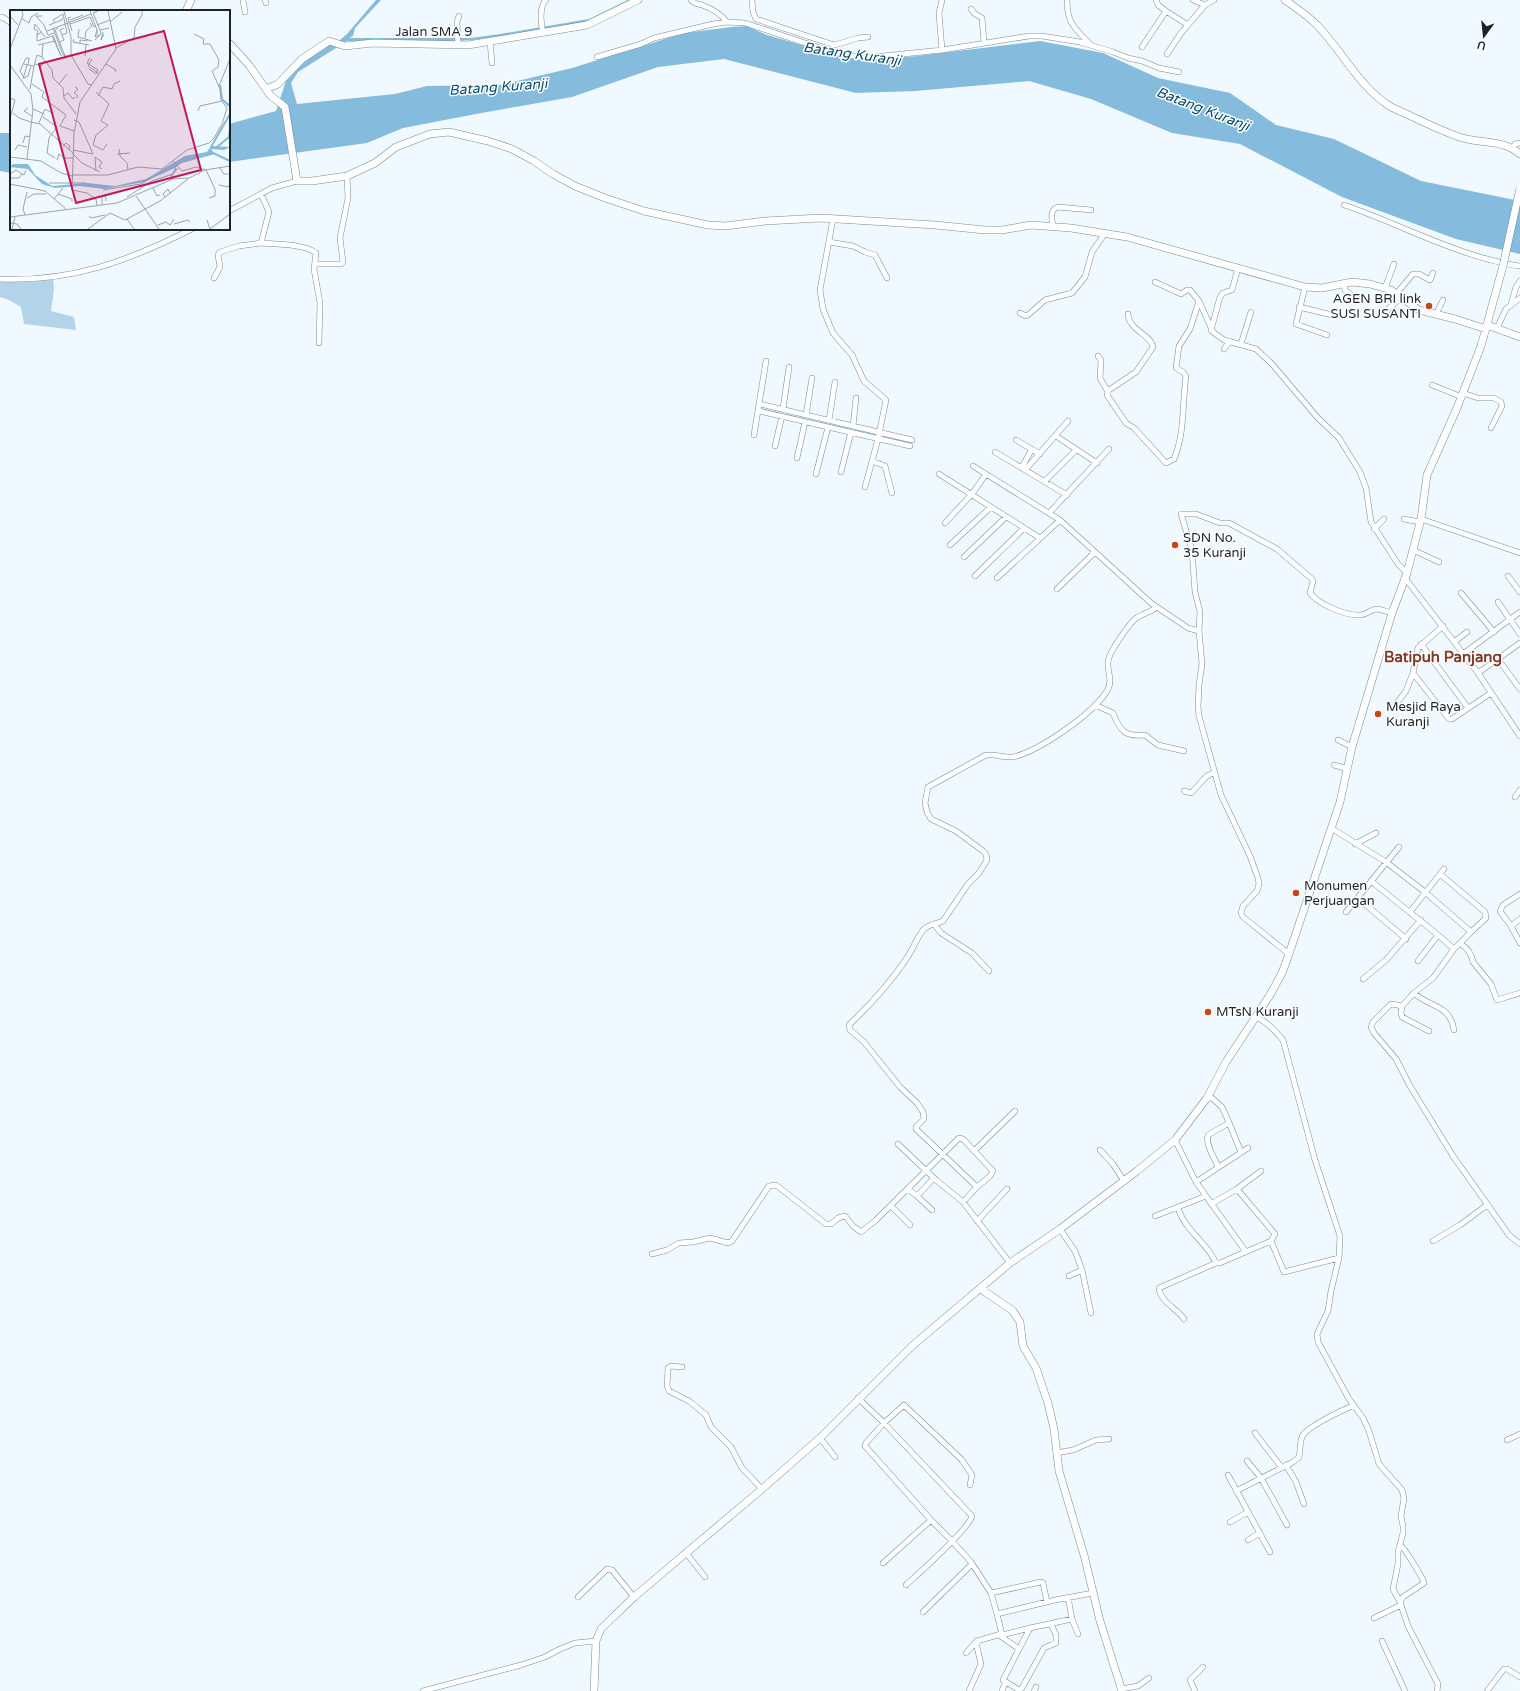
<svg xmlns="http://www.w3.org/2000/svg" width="1520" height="1691" font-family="'Varela Round',sans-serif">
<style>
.green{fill:#b3d3e8}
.water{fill:#85bbdc}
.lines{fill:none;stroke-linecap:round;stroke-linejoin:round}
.street-casing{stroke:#768c99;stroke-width:6}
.secondary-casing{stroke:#768c99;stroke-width:8}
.street{stroke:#fff;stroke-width:5}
.secondary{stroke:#fff;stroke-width:7}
.secondary-bridge-casing{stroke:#768c99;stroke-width:8;stroke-linecap:butt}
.secondary-bridge{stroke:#fff;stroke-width:7}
.poi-dot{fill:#cc4416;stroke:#fff;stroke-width:1.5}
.labels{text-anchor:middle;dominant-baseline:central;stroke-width:3;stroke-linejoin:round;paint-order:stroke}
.street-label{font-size:13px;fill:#1b2429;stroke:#fff}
.poi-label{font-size:13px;fill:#1b2429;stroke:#fff;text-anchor:start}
.water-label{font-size:14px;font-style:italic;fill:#064d6e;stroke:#fff}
.quarter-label{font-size:15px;font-weight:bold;fill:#7f3a27;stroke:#fff}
.inset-river{fill:none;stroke:#85bbdc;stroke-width:2}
.inset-road{fill:none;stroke:#9aa4a9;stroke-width:1}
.view{fill:#c2185b;fill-opacity:0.15;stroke:#c2185b;stroke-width:2}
.inset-edge{fill:none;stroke:#1b2429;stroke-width:2}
</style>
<rect width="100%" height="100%" fill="#eff9ff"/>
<path class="green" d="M 53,276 L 54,289 L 51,311 L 74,317 L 76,330 L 24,324 L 21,307 L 9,300 L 0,297 L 0,281 Z"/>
<path class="water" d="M 376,0 L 381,0 L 355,28 L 353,36 L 349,38 L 471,38 L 500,34 L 589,19 L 628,0 L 634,0 L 585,24 L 494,37 L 472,40 L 436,42 L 347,41 L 298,72 L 291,83 L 297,104 L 395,94 L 427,86 L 501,85 L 572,68 L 684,33 L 732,27 L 747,26 L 767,35 L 847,58 L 908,57 L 1040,41 L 1103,53 L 1158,78 L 1230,93 L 1276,125 L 1334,139 L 1421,181 L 1520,201 L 1520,254 L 1456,239 L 1342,197 L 1240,144 L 1172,133 L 1091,99 L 1029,81 L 915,91 L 856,93 L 724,59 L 658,67 L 572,97 L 476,114 L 403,128 L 367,143 L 229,162 L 229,124 L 276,111 L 288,75 L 300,63 L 332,43 L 340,40 L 347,34 Z
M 0,133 L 11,133 L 11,173 L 0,171 Z"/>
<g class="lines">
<g class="street-casing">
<path id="street" d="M 243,0 L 245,12
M 265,0 L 266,3
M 691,0 C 694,4 698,4 702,5 C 713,9 721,14 727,22
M 752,0 L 753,12 L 756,19 L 831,44 L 835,45 L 858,38 L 868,37
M 942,0 L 939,13 L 942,50
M 1067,0 C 1067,24 1075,28 1091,45
M 1193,0 L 1205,5 L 1214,0
M 971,9 L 974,13 L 982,18 L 984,43
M 1166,11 L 1188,25
M 0,17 L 4,18 L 11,23
M 543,33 C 541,25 539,6 546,0
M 490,42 L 492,63
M 458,46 L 457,22 L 459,16
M 1142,47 L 1166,11 L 1158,5 L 1156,0
M 1167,54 L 1181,33 L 1205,5
M 597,57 L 641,44 L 654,38 L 713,24 L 727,22 L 745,23 L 832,52 L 864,58 L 942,50 L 1029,36 L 1042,36 L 1080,42 L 1113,52 L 1128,58 L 1142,61 L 1159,68 L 1179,72
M 1513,148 L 1515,144 L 1520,143
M 1344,205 C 1392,221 1438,246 1487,259 C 1499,262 1508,265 1520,266
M 229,211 L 272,188 L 297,181
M 833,219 L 820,290 L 823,309 L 833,333 L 852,355 L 864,381 L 886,400 L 878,439 L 865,487
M 1053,227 C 1052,219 1049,210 1058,207 L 1091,210
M 829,242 L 853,246 L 865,252 L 875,255 L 887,278
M 261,243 C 275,244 306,244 316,253 L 314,269 L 320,303 L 319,343
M 315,264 L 341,264 L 343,262 L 340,238 L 348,198 L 347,176
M 214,278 L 220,267 L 218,255 L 220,252 L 239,246 L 261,243 L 269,212 L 261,194
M 0,279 C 73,282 128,261 192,229
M 1155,282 L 1181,294 L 1187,290 L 1190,290 L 1199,301 L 1213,332 L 1224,340 L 1256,349 L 1272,364 L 1317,417 L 1339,438 L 1360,472 L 1366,488 L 1371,522 L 1398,564 L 1407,573
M 1344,284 L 1345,290 L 1350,294 L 1352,300
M 1305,287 L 1296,324 L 1327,335
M 1385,288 L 1394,264
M 1396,294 L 1413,274 L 1419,274 L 1430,280 L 1433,273
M 1511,304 L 1516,287 L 1520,281
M 1299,307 L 1332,315
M 1020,313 L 1026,316 L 1028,315 L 1045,300 L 1072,293 L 1085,277 L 1092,252 L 1105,233
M 1128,314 C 1129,331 1151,334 1153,347 L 1136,372 L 1109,390 L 1107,395 L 1126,423 L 1134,428 L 1166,463 L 1174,459 C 1185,433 1182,405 1186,376 L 1183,372 L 1176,368 L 1179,346 L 1190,329 L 1199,301
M 1436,314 L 1443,300
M 1385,315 L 1389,308 L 1401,298
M 1497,328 L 1506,309 L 1520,298
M 1211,330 L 1220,297 L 1223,293 L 1232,290 L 1238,268
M 1241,344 L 1251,312
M 1224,349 L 1230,341
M 1098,356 L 1101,360 L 1100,378 L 1108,392
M 1432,385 L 1462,397
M 1463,393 L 1478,398 L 1494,398 L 1501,402 L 1502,406 L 1491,428
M 760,404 L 912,440
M 783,409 L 789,367
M 759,411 L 910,446
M 806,415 L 812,378
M 829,420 L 835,382
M 853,426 L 856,398
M 754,435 L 766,361
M 1056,436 L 1097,463
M 1016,440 L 1040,454
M 775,446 L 782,416
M 995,452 L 1067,495
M 797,458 L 805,422
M 872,461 L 885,466 L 892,493
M 973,466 L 1060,520
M 1022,467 L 1032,449
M 1026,469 L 1068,421
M 841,472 L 851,432
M 816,474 L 828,427
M 939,474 L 1040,538
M 1045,481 L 1076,450
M 1049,513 L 1109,449
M 1404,519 L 1420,522
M 1421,519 L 1520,553
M 945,523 L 972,494 L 986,474
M 1374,529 L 1384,519
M 950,545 L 991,507
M 1413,550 L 1439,562
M 964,557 L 1006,517
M 975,576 L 1024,528
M 1508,576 L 1520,592
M 997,578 L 1060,520 L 1151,603 L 1188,628 L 1199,631
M 1405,578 L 1478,673 L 1520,736
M 1057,589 L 1095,552
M 1461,593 L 1494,632
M 1498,602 L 1520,634
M 1443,626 L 1418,648 L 1413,673 L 1449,719 L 1452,719 L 1491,693
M 1454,642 L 1467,632
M 1421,644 L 1468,708
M 1463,654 L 1520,612
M 1498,659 L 1520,689
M 1478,673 L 1520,643
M 1396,704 L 1406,691 L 1413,673
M 1095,705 L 1113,713 C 1120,731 1125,737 1145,735 L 1158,745 L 1184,751
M 1338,740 L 1352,747
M 1334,765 L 1348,769
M 1184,791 L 1191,793 L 1207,776 L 1215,772
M 1515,797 L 1520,790
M 1331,828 L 1386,862 L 1425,892 L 1471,932 L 1454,949 L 1433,978 L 1414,993 L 1402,1006 L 1392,1004 L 1390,1005 L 1373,1022 L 1371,1027 L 1374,1033 L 1396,1059 L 1410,1086 L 1453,1156 L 1509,1235 L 1520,1244
M 1355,844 L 1376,833
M 1440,874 L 1485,912 L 1486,918 L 1471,932
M 1371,881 L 1438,935 L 1418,961
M 1520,894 L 1503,905 L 1500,911 L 1511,926 L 1520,943
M 1358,898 L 1406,939
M 1346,912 L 1399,847
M 1410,912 L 1444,869
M 934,924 L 941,933 L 972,953 L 989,971
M 1511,926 L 1520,919
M 1438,935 L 1454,949
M 1461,944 C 1467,948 1472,955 1473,962 L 1491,984 L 1497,1000 L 1520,993
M 1289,954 L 1243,917 L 1241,913 L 1243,906 L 1257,891 L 1259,884 L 1258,878 L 1250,856 L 1221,795 L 1199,716 L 1198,707 L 1199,685 L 1202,664 L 1199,631 L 1200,612 L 1195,592 L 1192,550 L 1181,514 L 1196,514 L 1220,523 L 1229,523 L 1277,549 L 1312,579 L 1313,581 L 1310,593 C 1318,604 1344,615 1358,615 C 1365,616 1370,610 1376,609 C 1381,609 1387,612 1392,613
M 1363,979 L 1386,960 L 1421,920
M 1414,993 C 1430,1008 1450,1004 1454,1030
M 1402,1006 L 1401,1013 L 1402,1017 L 1429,1031
M 1255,1017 C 1265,1019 1276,1032 1283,1040 L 1315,1160 L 1340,1236 L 1339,1258 L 1331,1291 L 1328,1311 L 1317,1334 L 1318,1342 L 1349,1399 L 1363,1418 L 1369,1431 L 1379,1464 L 1402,1490 L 1404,1498 L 1401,1516 L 1403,1526 L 1403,1533 L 1398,1552 L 1398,1564 L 1393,1589 L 1400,1602 L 1408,1626 L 1438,1684 L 1437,1691
M 1207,1098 L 1212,1098 L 1222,1107 L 1227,1118 L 1241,1152
M 1175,1140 L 1196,1182 L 1246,1252
M 898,1144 L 936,1180 L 963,1202 L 1010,1263
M 1100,1150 L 1113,1164 L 1124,1181
M 974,1151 L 1015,1111
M 1218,1167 C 1215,1158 1205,1145 1208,1135 L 1229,1123
M 1196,1182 L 1248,1148
M 908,1189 L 917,1196
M 1237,1189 L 1261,1171
M 963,1202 L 977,1187 L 916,1129 L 916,1127 L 924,1119 L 923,1112 L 917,1103 L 900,1087 L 864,1042 L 850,1030 L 849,1025 C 870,1005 891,982 907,958 C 913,949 917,937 924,929 C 929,924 937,924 943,921 L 968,884 L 979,873 L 987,860 L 986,854 L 983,851 L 956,831 L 931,819 L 927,812 L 925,803 L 928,787 L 986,755 C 995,754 1004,758 1013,757 C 1039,751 1095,713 1108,689 C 1113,680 1107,671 1108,662 C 1108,654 1131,620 1138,617 C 1145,613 1149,613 1157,607
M 1211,1204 L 1237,1189 L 1275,1234 L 1271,1241 L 1220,1263 L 1216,1263
M 891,1206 L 910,1225
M 932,1210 L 917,1196 L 934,1178
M 1155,1216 L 1178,1207
M 977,1221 L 1007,1189
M 1060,1229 L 1075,1251 L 1082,1270 L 1091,1313
M 1271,1241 L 1284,1272 L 1339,1258
M 1433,1241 L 1460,1225 L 1487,1205
M 652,1254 L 667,1250 L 679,1243 L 693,1242 L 710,1238 L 728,1243 L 732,1241 L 769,1186 L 776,1185 L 826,1224 L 831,1224 L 838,1218 L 845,1216 L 853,1226 L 861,1232 L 875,1221 L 959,1138 L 963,1139 L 993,1171 L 990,1176 L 977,1187
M 1069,1276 L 1082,1270
M 1184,1319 C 1178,1309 1160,1302 1159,1288 L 1216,1263 C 1207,1242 1183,1229 1178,1207 L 1206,1196
M 682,1367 L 671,1366 L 668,1368 L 667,1386 L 669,1391 L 689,1401 L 706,1415 L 711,1427 L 731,1447 L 742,1468 L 762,1489
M 858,1398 L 884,1423 L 972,1516 C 969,1529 918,1574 906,1585
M 1255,1433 L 1282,1468
M 820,1438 L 835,1457
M 1507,1440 L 1520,1434
M 1056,1453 L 1073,1450 L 1096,1440 L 1109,1439
M 1247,1461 L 1261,1478 L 1287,1525
M 1286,1465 L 1296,1482 L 1304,1504
M 1228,1475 L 1270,1552
M 1236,1491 L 1293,1462 L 1299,1457 C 1301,1450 1299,1441 1303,1435 C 1311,1424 1341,1411 1354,1405
M 1230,1522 L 1248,1512
M 1248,1540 L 1260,1533
M 1400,1545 C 1404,1547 1423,1578 1424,1583 L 1403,1597 L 1400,1602
M 687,1554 L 705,1577
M 971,1562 L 991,1593 L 997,1614
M 883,1563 L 931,1520
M 991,1593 L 1041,1582 L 1043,1583 L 1047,1602
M 578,1597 L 607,1569 L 612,1570 L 634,1597
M 1068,1597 L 1072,1619 L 1078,1634
M 923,1612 L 971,1565 L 971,1562 L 952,1541 L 931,1520 L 865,1446 L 866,1443 L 884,1423 L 904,1405 L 962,1460 L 972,1475 L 970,1485
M 1374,1618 L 1401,1605
M 1051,1624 L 1056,1635 L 1056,1643 L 1044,1648 L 1022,1688 L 1019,1690 L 1003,1680 L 1030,1628 L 1072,1619
M 1030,1628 L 1002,1635 L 997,1614 L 1055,1600 L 1093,1593
M 999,1635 L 1019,1649
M 1382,1641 L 1405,1691
M 966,1653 L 977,1641 L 1001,1634
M 1121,1689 L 1138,1686 L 1149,1678
M 423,1691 L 521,1665 L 545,1657 L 560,1649 L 575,1643 L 596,1641
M 969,1691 L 981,1664 L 977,1647 L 977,1641
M 1002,1691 L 1005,1683
M 1034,1691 L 1036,1687
M 1195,1691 L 1190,1680 L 1203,1667
M 1487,1691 L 1504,1669 L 1507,1669 L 1520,1677"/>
</g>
<g class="secondary-casing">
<path id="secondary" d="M 1285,0 C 1296,8 1307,15 1317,25 C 1343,52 1359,87 1391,107 C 1414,117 1436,129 1459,137 C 1479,144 1504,139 1520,154
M 186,11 L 191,0
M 229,43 L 249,65 L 270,95 L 285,107 L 297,181 L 312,181 L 347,176 L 375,163 L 396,147 L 430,134 L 449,132 L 488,141 L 512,149 L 534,161 L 553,174 L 575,186 L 605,198 L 644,211 L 708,225 L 725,226 L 765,221 L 821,218 L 935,225 L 985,230 L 1002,230 L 1031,225 L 1071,228 L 1127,237 L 1305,287 L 1322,288 L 1352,282 L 1370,284 L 1391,290 L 1419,310 L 1455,319 L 1486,329
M 266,89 L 278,84 L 302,59 L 329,41 L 345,46 L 373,43 L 468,45 L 587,25 L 638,0
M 1487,325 L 1520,337
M 981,1289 L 1013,1311 L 1020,1322 L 1023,1346 L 1036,1368 L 1048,1403 L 1054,1429 L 1059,1471 L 1084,1555 L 1100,1621 L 1122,1691
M 594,1691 L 596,1641 L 601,1629 L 609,1621 L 634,1597 L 762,1489 L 820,1438 L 912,1346 L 1010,1263 L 1060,1229 L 1137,1171 L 1175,1140 L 1207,1098 L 1226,1062 L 1270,995 L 1282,973 L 1289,954 L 1340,802 L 1352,747 L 1392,613 L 1407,573 L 1421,519 L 1427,475 L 1457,408 L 1481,346 L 1503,266"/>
</g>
<use href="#street" class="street"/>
<use href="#secondary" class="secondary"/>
<g class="secondary-bridge-casing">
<path id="secondary-bridge" d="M 1503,266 L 1520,188"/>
</g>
<use href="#secondary-bridge" class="secondary-bridge"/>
</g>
<g class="poi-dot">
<circle cx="1429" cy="306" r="4"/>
<circle cx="1175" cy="545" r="4"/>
<circle cx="1378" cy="714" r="4"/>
<circle cx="1296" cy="893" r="4"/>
<circle cx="1208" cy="1012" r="4"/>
</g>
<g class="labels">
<g class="street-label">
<text x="434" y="32">Jalan SMA 9</text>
</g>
<g class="poi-label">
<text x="1421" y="299" text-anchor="end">AGEN BRI link<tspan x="1421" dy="15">SUSI SUSANTI</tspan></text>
<text x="1183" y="538">SDN No.<tspan x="1183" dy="15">35 Kuranji</tspan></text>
<text x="1386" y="707">Mesjid Raya<tspan x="1386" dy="15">Kuranji</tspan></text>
<text x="1304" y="886">Monumen<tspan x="1304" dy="15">Perjuangan</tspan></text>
<text x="1216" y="1012">MTsN Kuranji</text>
</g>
<g class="water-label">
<text transform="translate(852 54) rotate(8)">Batang Kuranji</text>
<text transform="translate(498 87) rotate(-4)">Batang Kuranji</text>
<text transform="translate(1203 109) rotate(21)">Batang Kuranji</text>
</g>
<g class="quarter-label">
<text x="1443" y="657">Batipuh Panjang</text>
</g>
</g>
<g transform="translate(10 10)">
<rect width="220" height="220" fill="#eff9ff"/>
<path d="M 201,136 L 220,137 L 214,140 L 201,139 L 205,144 L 172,153 L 166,157 L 166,160 L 160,170 L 161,165 L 143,171 L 162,164 L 165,158 L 134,172 L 94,179 L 70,176 L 45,178 L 32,174 L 18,159 L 0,157 L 3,154 L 18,154 L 25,165 L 42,176 L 77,173 L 105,176 L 136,169 L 175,146 L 197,142 Z" fill="#85bbdc"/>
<path class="inset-river" d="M 210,75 L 212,89 L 218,95 L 220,93M 201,137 L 220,104M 207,137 L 219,127 L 220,119M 203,143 L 220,151"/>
<path class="inset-road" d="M 54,1 L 61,27 L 61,45 L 78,74 L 82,75M 80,1 L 87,20M 88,1 L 83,3 L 90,20M 0,6 L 8,15M 32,6 L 26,6 L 34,15 L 38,25 L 44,23M 61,7 L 58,8 L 62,21M 11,8 L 19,13 L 21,7 L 28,3M 60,10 L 73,5M 100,12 L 112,2M 45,13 L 43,10 L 53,4 L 57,23 L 52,25M 25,14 L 35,27M 25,14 L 24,19 L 28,21 L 27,25M 60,14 L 80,7 L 84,17 L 86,16M 39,15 L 52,10 L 52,8M 87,15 L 100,10M 43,18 L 53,45 L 56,45M 48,18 L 45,20 L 56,49M 69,19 L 68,27 L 82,31M 37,21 L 81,4M 32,22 L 27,25 L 27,31 L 42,26M 93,22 L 91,30 L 94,24M 87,25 L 87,20 L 85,27 L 90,25M 42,26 L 51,46 L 43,25M 75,28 L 76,21 L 82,16 L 80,13M 64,29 L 63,32 L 79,35M 85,30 L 91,24 L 90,20 L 99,18M 50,32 L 54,30 L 50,20 L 54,18M 70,33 L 70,30 L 77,31 L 77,29M 28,35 L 45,31M 106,38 L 124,28 L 125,17 L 132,5 L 132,1M 0,39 L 13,5 L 12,1M 75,46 L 76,34M 32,47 L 33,34M 82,49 L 78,56 L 88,63M 14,54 L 24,56 L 27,45 L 32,47 L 42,60 L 43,68 L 53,78 L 54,88 L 66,104M 25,54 L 31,56 L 35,51M 96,54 L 106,60 L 105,62M 0,55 L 21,84 L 23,100 L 17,149M 79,59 L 86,64 L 88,60 L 77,53 L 80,48M 14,68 L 10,61 L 16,48 L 19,48 L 18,55M 14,68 L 18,66 L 21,56M 13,69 L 17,55M 22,74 L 34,82 L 32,87 L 56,105 L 50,116 L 64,121M 49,74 L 57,64M 209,76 L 220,49M 65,77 L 68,79 L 64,83 L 68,86 L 66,88M 20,79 L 24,56M 54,86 L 58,83 L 63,89 L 65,87M 88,86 L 93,77 L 102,79 L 104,74 L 110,71M 0,88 L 5,90 L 0,109M 18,98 L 14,101 L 22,106M 23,99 L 34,104M 188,101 L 190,96 L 212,91M 3,103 L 9,108 L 21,112M 33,107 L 47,117M 21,112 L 30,114 L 63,143M 29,113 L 35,99 L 42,103M 13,133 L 15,126 L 20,127M 83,135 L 86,125 L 98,115 L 91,111 L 99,94 L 86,82M 83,135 L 93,140 L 97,134M 53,136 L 56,133 L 60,136 L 59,140M 109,139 L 110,146 L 117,153 L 118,160M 5,140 L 8,135 L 17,137M 63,140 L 83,144 L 69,112 L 64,110M 63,144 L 72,153 L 90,162M 107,144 L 120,143M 0,147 L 31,151 L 51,163 L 62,166M 45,148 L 37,143 L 39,128 L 47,117M 47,150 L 49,144 L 54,148 L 63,148M 163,151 L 172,161 L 186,157 L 196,160M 210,158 L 214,164 L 220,164M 196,160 L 205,179 L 205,186 L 199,188M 86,161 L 85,147 L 92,152 L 89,157 L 92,159M 0,164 L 6,160 L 14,165 L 16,160M 62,165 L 98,165 L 128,157 L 152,159 L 177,140 L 199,133 L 204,128 L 212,114 L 217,98 L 211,90 L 210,79 L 202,61 L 208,57 L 209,50 L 200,34 L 193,34 L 194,29 L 184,24M 0,168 L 9,168 L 12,164M 39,173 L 76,173M 0,174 L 35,181 L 56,199M 209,175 L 218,177 L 220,174M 143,178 L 147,186 L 150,185M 93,180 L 131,174 L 141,168M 48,184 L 62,189 L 62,192M 126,186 L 149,219M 117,187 L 142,171 L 163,164 L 168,158M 155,187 L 153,184 L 158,179 L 160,183M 17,188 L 24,184 L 36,184M 44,189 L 53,178M 87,195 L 86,189 L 77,183 L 62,180 L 64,123 L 70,92 L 106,39 L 98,1M 92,195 L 92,186 L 96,187 L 96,191M 15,205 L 13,199 L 17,182M 79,206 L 81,208 L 95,205M 0,207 L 107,193 L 163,169 L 179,168 L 195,160 L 220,156M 117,209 L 124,219M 197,210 L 200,219 L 220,204M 1,213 L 7,214 L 11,219M 164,214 L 178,210 L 180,212M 148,215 L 156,212 L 160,215 L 164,209M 2,219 L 5,207M 78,219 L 100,203 L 115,210 L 150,191 L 178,169"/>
<path class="view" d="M 154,21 L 191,160 L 66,193 L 29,54 Z"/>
<rect width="220" height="220" class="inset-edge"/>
</g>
<g transform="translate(1484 36) rotate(195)" stroke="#ffffff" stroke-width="3" paint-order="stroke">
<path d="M0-3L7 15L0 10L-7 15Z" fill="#1b2429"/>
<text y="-6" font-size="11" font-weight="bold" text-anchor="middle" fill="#1b2429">U</text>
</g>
</svg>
